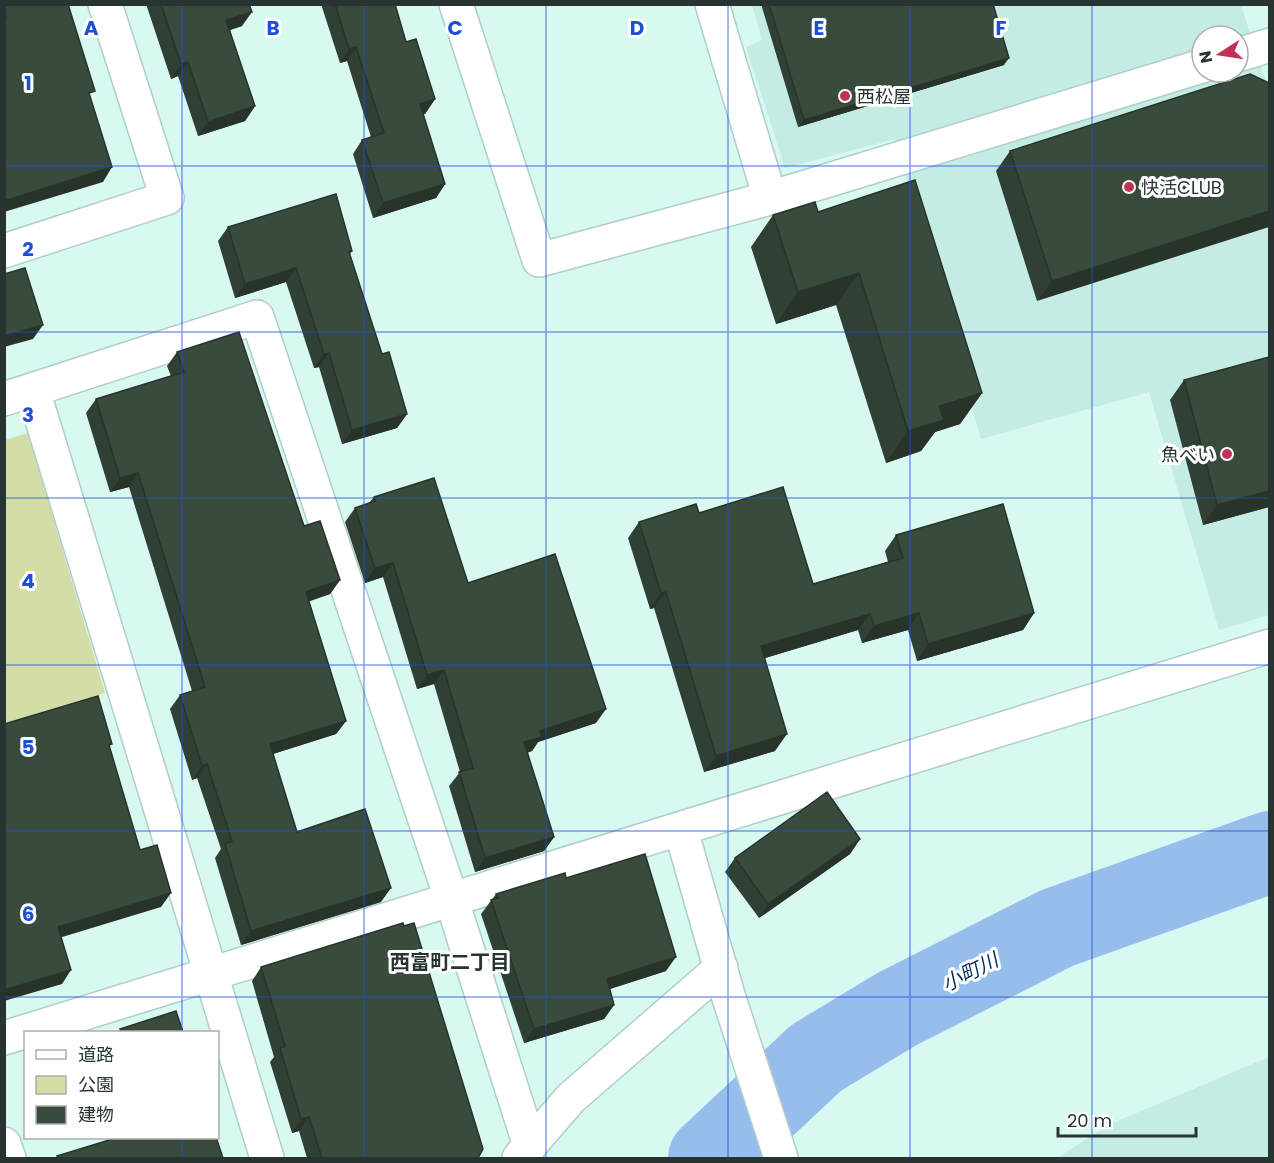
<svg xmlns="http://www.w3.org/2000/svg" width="1274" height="1163" font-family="Poppins,'Noto Sans JP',sans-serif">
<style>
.built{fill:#c4ece5;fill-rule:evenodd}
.green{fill:#d4dda6}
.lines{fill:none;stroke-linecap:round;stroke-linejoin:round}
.river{stroke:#96bdeb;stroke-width:82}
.minor-casing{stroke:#afcec9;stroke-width:36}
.minor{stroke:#fff;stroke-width:33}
.wall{fill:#314034}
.shaded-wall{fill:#28342a}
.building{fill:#394b3c;stroke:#28342a;stroke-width:1.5}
.grid{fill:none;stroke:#1d4ed8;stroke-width:1.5;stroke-opacity:0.55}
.poi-dot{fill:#c13155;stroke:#fff;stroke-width:2}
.labels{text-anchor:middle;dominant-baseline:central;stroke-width:6;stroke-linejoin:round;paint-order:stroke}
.poi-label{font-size:18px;fill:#273432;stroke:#fff;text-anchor:start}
.neighbourhood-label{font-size:20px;font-weight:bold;fill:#273432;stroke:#fff}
.water-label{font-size:20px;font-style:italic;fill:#032c56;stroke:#fff}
.grid-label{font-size:20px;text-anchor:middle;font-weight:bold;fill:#1d4ed8;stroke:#fff;stroke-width:6;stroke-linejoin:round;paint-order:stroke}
</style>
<rect width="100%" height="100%" fill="#d8f8f2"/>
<path class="built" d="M 752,5 L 1241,5 L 1270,95 L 1269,615 L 1219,630 L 1149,392 L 981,439 L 895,139 L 785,168 L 746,47 L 762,40 ZM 1202,36 L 1238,36 L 1238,72 L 1202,72 Z
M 1269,1057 L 1269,1158 L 1057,1158 L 1108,1125 Z"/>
<path class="green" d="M 28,433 L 105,693 L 5,723 L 5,440 Z"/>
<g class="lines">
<path class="river" d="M 709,1158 L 816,1058 L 897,1009 L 1057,928 L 1270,852"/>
<g class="minor-casing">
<path id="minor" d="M 456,4 L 539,260 L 770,198 L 1202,66
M 712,4 L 770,198
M 1238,55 L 1270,45
M 4,251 L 167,198 L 105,4
M 33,390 L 267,1158
M 4,399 L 257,317 L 452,901 L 530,1146
M 681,830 L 728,995 L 781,1158
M 4,1038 L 1270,646
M 4,1144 L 9,1158
M 519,1158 L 571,1098 L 721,968"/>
</g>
<use href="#minor" class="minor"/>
</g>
<path class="wall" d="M 146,4 L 249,4 L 242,26 L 230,30 L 255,106 L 245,121 L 198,136 L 178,76 L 171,79 Z
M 321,4 L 395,4 L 406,42 L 435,99 L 425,114 L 423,114 L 445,184 L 436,198 L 373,218 L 353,154 L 362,140 L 371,137 L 347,61 L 340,63 Z
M 761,4 L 993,4 L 1004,65 L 798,127 Z
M 1269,83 L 1037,301 L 996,171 L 1010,151 Z
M 818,212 L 982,393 L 960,424 L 935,432 L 921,451 L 886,463 L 836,305 L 776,324 L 751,247 L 773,215 Z
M 228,227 L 352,251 L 350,254 L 382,354 L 407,414 L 397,428 L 342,444 L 319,367 L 314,368 L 286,282 L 235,298 L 218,241 Z
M 177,352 L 304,526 L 340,580 L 330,594 L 309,601 L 346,721 L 336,734 L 273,754 L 297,832 L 381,902 L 241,945 L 215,858 L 221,849 L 197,778 L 192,780 L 170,709 L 180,695 L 192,691 L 129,487 L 110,492 L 86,413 L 96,399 L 171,376 L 167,366 Z
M 1184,380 L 1269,507 L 1203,525 L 1170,400 Z
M 374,497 L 468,583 L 596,723 L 538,742 L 532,751 L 527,753 L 554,837 L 544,851 L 475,872 L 449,786 L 460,772 L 434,684 L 417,689 L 383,577 L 365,583 L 345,522 L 355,508 L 369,503 Z
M 699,513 L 813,584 L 888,562 L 885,551 L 896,535 L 1034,613 L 1023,630 L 917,661 L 908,630 L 862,643 L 858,630 L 765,658 L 775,751 L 704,772 L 654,608 L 650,609 L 628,538 L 639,522 Z
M 860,839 L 850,854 L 759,918 L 725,872 L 735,858 Z
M 496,894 L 666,971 L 610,989 L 614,1005 L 604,1019 L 524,1043 L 481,914 Z
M 261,967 L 478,1158 L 307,1158 L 299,1131 L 292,1133 L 270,1062 L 274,1057 L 252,981 Z"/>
<path class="shaded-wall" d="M 252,12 L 242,26 L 217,34 L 226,20 Z
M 356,47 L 347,61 L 340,63 L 349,49 Z
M 1009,58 L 1004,65 L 798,127 L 804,120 Z
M 188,62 L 178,76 L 171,79 L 181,64 Z
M 435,99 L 425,114 L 410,118 L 420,104 Z
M 255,106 L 245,121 L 198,136 L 208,122 Z
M 112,167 L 103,182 L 4,212 L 4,201 Z
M 445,184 L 436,198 L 373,218 L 383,203 Z
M 1269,211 L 1269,227 L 1037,301 L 1052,281 Z
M 296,268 L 286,282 L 235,298 L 245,284 Z
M 859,273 L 836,305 L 776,324 L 798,292 Z
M 43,325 L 33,339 L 4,347 L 4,336 Z
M 329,353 L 319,367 L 314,368 L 324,354 Z
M 982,393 L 960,424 L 935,432 L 921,451 L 886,463 L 908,431 L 939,406 Z
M 407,414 L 397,428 L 342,444 L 352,430 Z
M 138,473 L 129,487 L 110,492 L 120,478 Z
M 1269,491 L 1269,507 L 1203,525 L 1217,505 Z
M 393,563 L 383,577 L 365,583 L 375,568 Z
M 340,580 L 330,594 L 296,606 L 306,592 Z
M 666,592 L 654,608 L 650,609 L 661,593 Z
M 919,613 L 908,630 L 862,643 L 874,626 Z
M 1034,613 L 1023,630 L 917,661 L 928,644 Z
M 870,614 L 858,630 L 749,663 L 761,646 Z
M 444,670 L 434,684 L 417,689 L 427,675 Z
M 606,709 L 596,723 L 538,742 L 532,751 L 514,756 L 524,742 L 540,731 Z
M 346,721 L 336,734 L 260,758 L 270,744 Z
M 787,734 L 775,751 L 704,772 L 716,756 Z
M 207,764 L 197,778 L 192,780 L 202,766 Z
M 554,837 L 544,851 L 475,872 L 485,858 Z
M 860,839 L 850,854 L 759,918 L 768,904 Z
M 391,888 L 381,902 L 241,945 L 251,931 Z
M 171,893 L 161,907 L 49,941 L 58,927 Z
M 676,957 L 666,971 L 597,993 L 607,979 Z
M 71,970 L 62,984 L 4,1001 L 4,990 Z
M 614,1005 L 604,1019 L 524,1043 L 534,1029 Z
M 309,1117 L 299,1131 L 292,1133 L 301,1119 Z"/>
<path class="building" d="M 4,4 L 68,4 L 95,91 L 89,93 L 112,167 L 4,201 L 4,18 L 6,18 L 4,13 Z
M 161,4 L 249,4 L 252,12 L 226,20 L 255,106 L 208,122 L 188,62 L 181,64 Z
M 335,4 L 395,4 L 406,42 L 416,39 L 435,99 L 420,104 L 445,184 L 383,203 L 362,140 L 384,133 L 356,47 L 349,49 Z
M 769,4 L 993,4 L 1009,58 L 804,120 Z
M 1250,74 L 1269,83 L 1269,211 L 1052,281 L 1010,151 Z
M 915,180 L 982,393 L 939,406 L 944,420 L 908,431 L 859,273 L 798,292 L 773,215 L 815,202 L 818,212 Z
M 336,194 L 352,251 L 349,252 L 382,354 L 389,352 L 407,414 L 352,430 L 329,353 L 324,354 L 296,268 L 245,284 L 228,227 Z
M 25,268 L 43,325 L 4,336 L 4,274 Z
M 239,332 L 304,526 L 320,521 L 340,580 L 306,592 L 346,721 L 270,744 L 297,832 L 365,809 L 391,888 L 251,931 L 225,844 L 232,841 L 207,764 L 202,766 L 180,695 L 205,687 L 138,473 L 120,478 L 96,399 L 184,372 L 177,352 Z
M 1269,357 L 1269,491 L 1217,505 L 1184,380 Z
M 434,478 L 468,583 L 555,554 L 606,709 L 540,731 L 542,737 L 524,742 L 554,837 L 485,858 L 459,772 L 473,768 L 444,670 L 427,675 L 393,563 L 375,568 L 355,508 L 375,501 L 374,497 Z
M 783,487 L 813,584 L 903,558 L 896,535 L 1003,504 L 1034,613 L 928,644 L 919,613 L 874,626 L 870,614 L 761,646 L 787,734 L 716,756 L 666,592 L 661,593 L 639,522 L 696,504 L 699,513 Z
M 98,696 L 112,744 L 109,745 L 140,850 L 157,845 L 171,893 L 58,927 L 71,970 L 4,990 L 4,724 Z
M 827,792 L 860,839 L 768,904 L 735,858 Z
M 645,854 L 676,957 L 607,979 L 614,1005 L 534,1029 L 491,900 L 498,898 L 496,894 L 565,873 L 566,878 Z
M 403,923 L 404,926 L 414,923 L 483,1149 L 478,1158 L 322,1158 L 309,1117 L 301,1119 L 280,1048 L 285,1046 L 261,967 Z
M 176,1011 L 183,1032 L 121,1032 L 120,1029 Z
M 119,1137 L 216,1137 L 223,1158 L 58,1158 L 57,1156 Z"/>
<path class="grid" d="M 182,4 L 182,1032M 364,4 L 364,1158M 546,4 L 546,1158M 728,4 L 728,1158M 910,4 L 910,1158M 1092,4 L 1092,1158M 4,166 L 1270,166M 4,332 L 1270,332M 4,498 L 1270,498M 4,665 L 1270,665M 4,831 L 1270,831M 4,997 L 1270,997M 182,1138 L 182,1158"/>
<g class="poi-dot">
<circle cx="845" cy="96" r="6"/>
<circle cx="1129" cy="187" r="6"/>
<circle cx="1227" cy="454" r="6"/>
</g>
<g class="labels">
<g class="poi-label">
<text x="857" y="96">西松屋</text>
<text x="1141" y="187">快活CLUB</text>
<text x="1215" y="454" text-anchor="end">魚べい</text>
</g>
<g class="neighbourhood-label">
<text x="450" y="962">西富町二丁目</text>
</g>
<g class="water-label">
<text transform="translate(970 972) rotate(-27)">小町川</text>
</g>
</g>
<g class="grid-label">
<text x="91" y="35">A</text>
<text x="273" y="35">B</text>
<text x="455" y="35">C</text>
<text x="637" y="35">D</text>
<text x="819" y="35">E</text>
<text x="1001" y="35">F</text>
<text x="28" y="90">1</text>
<text x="28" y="256">2</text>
<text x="28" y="422">3</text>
<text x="28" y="588">4</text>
<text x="28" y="754">5</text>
<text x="28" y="921">6</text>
</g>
<rect width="1274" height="1163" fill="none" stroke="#273432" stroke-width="12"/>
<rect x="24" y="1031" width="195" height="108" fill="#ffffff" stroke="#a9aead" stroke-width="1.5"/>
<rect x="36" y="1050" width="30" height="9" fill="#ffffff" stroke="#a9aead" stroke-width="1.5"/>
<text x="78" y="1061" font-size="18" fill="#273432">道路</text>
<rect x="36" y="1076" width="30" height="18" fill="#d4dda6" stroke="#a9aead" stroke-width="1.5"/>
<text x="78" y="1091" font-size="18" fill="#273432">公園</text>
<rect x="36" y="1106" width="30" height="18" fill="#394b3c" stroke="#a9aead" stroke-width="1.5"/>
<text x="78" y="1121" font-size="18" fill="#273432">建物</text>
<g transform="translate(1220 54) rotate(258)"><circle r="28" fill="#ffffff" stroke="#a9aead" stroke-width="1.5"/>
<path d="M0-4.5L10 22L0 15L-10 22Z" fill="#c13155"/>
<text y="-9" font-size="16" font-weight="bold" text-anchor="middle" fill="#273432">N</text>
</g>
<path d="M1058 1127v9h138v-9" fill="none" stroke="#273432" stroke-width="3"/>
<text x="1067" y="1127" font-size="18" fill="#273432" stroke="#ffffff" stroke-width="4.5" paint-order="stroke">20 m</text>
</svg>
